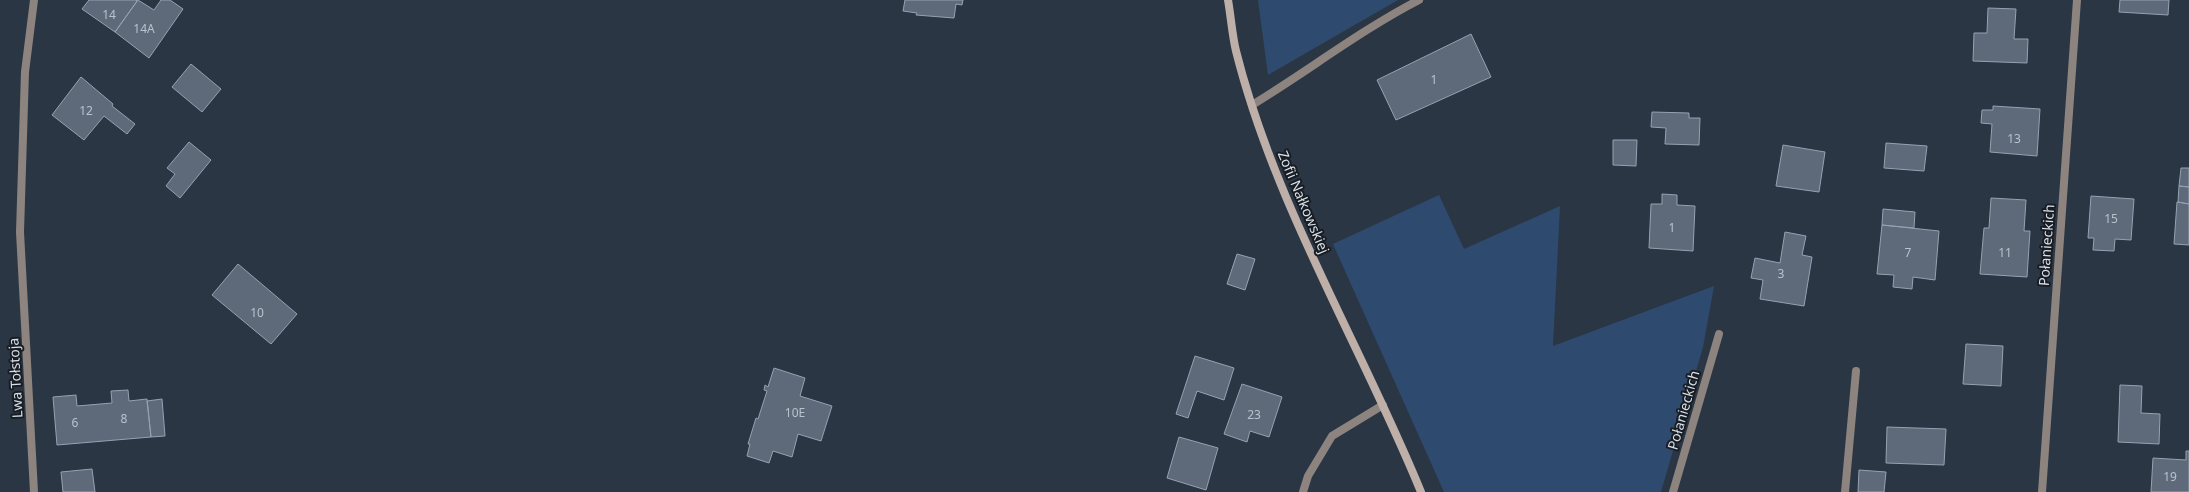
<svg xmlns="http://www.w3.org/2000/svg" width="2189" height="492" font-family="'Noto Sans',sans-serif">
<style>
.green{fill:#2e4b6f}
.building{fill:#5e6a7a;stroke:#95a2b3}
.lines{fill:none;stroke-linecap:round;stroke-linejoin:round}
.lane{stroke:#8d847f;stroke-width:8}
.street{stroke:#8d847f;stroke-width:8}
.secondary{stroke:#beb0a8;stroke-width:8}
.labels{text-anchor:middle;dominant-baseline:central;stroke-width:4;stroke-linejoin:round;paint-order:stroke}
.number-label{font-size:12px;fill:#b9c1cc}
.street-label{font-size:14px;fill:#d7dee7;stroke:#181d24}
</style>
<rect width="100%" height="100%" fill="#2b3644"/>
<path class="green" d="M 1258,0 L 1398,0 L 1268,75 Z
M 1439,195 L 1464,249 L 1560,206 L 1553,346 L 1714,286 L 1703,347 L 1661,492 L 1444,492 L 1333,244 Z"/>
<path class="building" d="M 89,0 L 136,0 L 137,1 L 115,32 L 82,9 Z
M 138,0 L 154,10 L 161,0 L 170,0 L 183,9 L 149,58 L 115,32 Z
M 905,0 L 963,0 L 962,5 L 956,4 L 954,18 L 916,15 L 917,13 L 903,11 Z
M 2120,0 L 2169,0 L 2168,15 L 2119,12 Z
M 1988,8 L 2016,9 L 2014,39 L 2028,39 L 2027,63 L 1973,61 L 1974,33 L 1987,33 Z
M 1471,34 L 1491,77 L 1396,120 L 1377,80 Z
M 191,64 L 221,89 L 202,112 L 172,87 Z
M 81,77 L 113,104 L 112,106 L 135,124 L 127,134 L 104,116 L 84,140 L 52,115 Z
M 1993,106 L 2040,109 L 2037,156 L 1990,152 L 1992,124 L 1981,123 L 1982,110 L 1993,110 Z
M 1652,112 L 1689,113 L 1689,118 L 1700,118 L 1699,145 L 1665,144 L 1666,128 L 1651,127 Z
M 1613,140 L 1637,140 L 1636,166 L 1613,165 Z
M 189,142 L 211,160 L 180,198 L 166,186 L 175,174 L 167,168 Z
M 1886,143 L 1927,146 L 1924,171 L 1884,168 Z
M 1783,145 L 1825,152 L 1819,192 L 1776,186 Z
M 2181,168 L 2189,168 L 2189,187 L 2179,186 Z
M 2179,186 L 2189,187 L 2189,204 L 2178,202 Z
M 1662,194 L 1677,195 L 1677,205 L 1695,206 L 1693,251 L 1649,248 L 1651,204 L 1662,204 Z
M 2091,196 L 2134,199 L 2131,240 L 2115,239 L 2114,251 L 2093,250 L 2094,238 L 2088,238 Z
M 1991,198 L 2026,200 L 2024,231 L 2030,231 L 2027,277 L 1980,274 L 1984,228 L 1989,228 Z
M 2177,202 L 2189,204 L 2189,245 L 2174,244 Z
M 1883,209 L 1915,212 L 1914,228 L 1882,225 Z
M 1882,225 L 1939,231 L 1935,280 L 1913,277 L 1912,289 L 1893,287 L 1894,275 L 1877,274 Z
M 1785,232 L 1806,236 L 1802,255 L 1812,257 L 1804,306 L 1760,299 L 1763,280 L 1751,278 L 1755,258 L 1780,263 Z
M 1237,254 L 1255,259 L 1245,290 L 1227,284 Z
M 238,264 L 297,314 L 271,344 L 212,295 Z
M 1966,344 L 2003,346 L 2001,386 L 1963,384 Z
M 1195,356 L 1234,368 L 1224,400 L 1197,391 L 1188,418 L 1176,414 Z
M 774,368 L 805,378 L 800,396 L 832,406 L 821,441 L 798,434 L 792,457 L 773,451 L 769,463 L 747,456 L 750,444 L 748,444 L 756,418 L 758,419 L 767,391 L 764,390 L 765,385 L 768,387 Z
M 1242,384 L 1282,397 L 1269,437 L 1250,431 L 1247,442 L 1224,434 Z
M 2120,385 L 2142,386 L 2141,413 L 2160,414 L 2159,444 L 2118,442 Z
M 128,390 L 129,401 L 147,399 L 151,437 L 57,445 L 53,397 L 76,395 L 77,406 L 112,403 L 111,391 Z
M 162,399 L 165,436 L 151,437 L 147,401 Z
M 1887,427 L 1946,429 L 1944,465 L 1886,463 Z
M 1179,437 L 1218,448 L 1206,490 L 1167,478 Z
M 2186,451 L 2189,451 L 2189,492 L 2151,492 L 2153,458 L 2186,460 Z
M 92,469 L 95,492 L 63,492 L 61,472 Z
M 1859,470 L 1886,472 L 1884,492 L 1858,492 Z"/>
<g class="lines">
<path class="lane" d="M 1845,492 L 1856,371"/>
<path class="street" d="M 1252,105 C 1308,71 1361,30 1419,0
M 34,492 L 20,232 L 25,72 L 34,0
M 1303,492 L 1308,476 L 1332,436 L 1383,405
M 1673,492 L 1719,334
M 2042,492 L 2077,0"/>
<path class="secondary" d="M 1228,0 C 1231,17 1232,34 1236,51 C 1275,206 1361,345 1421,492"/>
</g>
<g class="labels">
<g class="number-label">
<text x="109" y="14">14</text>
<text x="144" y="28">14A</text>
<text x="1434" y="79">1</text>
<text x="86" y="110">12</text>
<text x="2014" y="138">13</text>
<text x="2111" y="218">15</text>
<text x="1672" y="227">1</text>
<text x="1908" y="252">7</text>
<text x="2005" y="252">11</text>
<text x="1781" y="273">3</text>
<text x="257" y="312">10</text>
<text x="795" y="412">10E</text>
<text x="1254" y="414">23</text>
<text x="124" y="418">8</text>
<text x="75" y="422">6</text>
<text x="2170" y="476">19</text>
</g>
<g class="street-label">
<text transform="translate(1304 202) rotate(67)">Zofii Nałkowskiej</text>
<text transform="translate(2046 245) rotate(-86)">Połanieckich</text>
<text transform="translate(15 378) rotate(-93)">Lwa Tołstoja</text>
<text transform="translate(1683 410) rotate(-74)">Połanieckich</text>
</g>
</g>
</svg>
